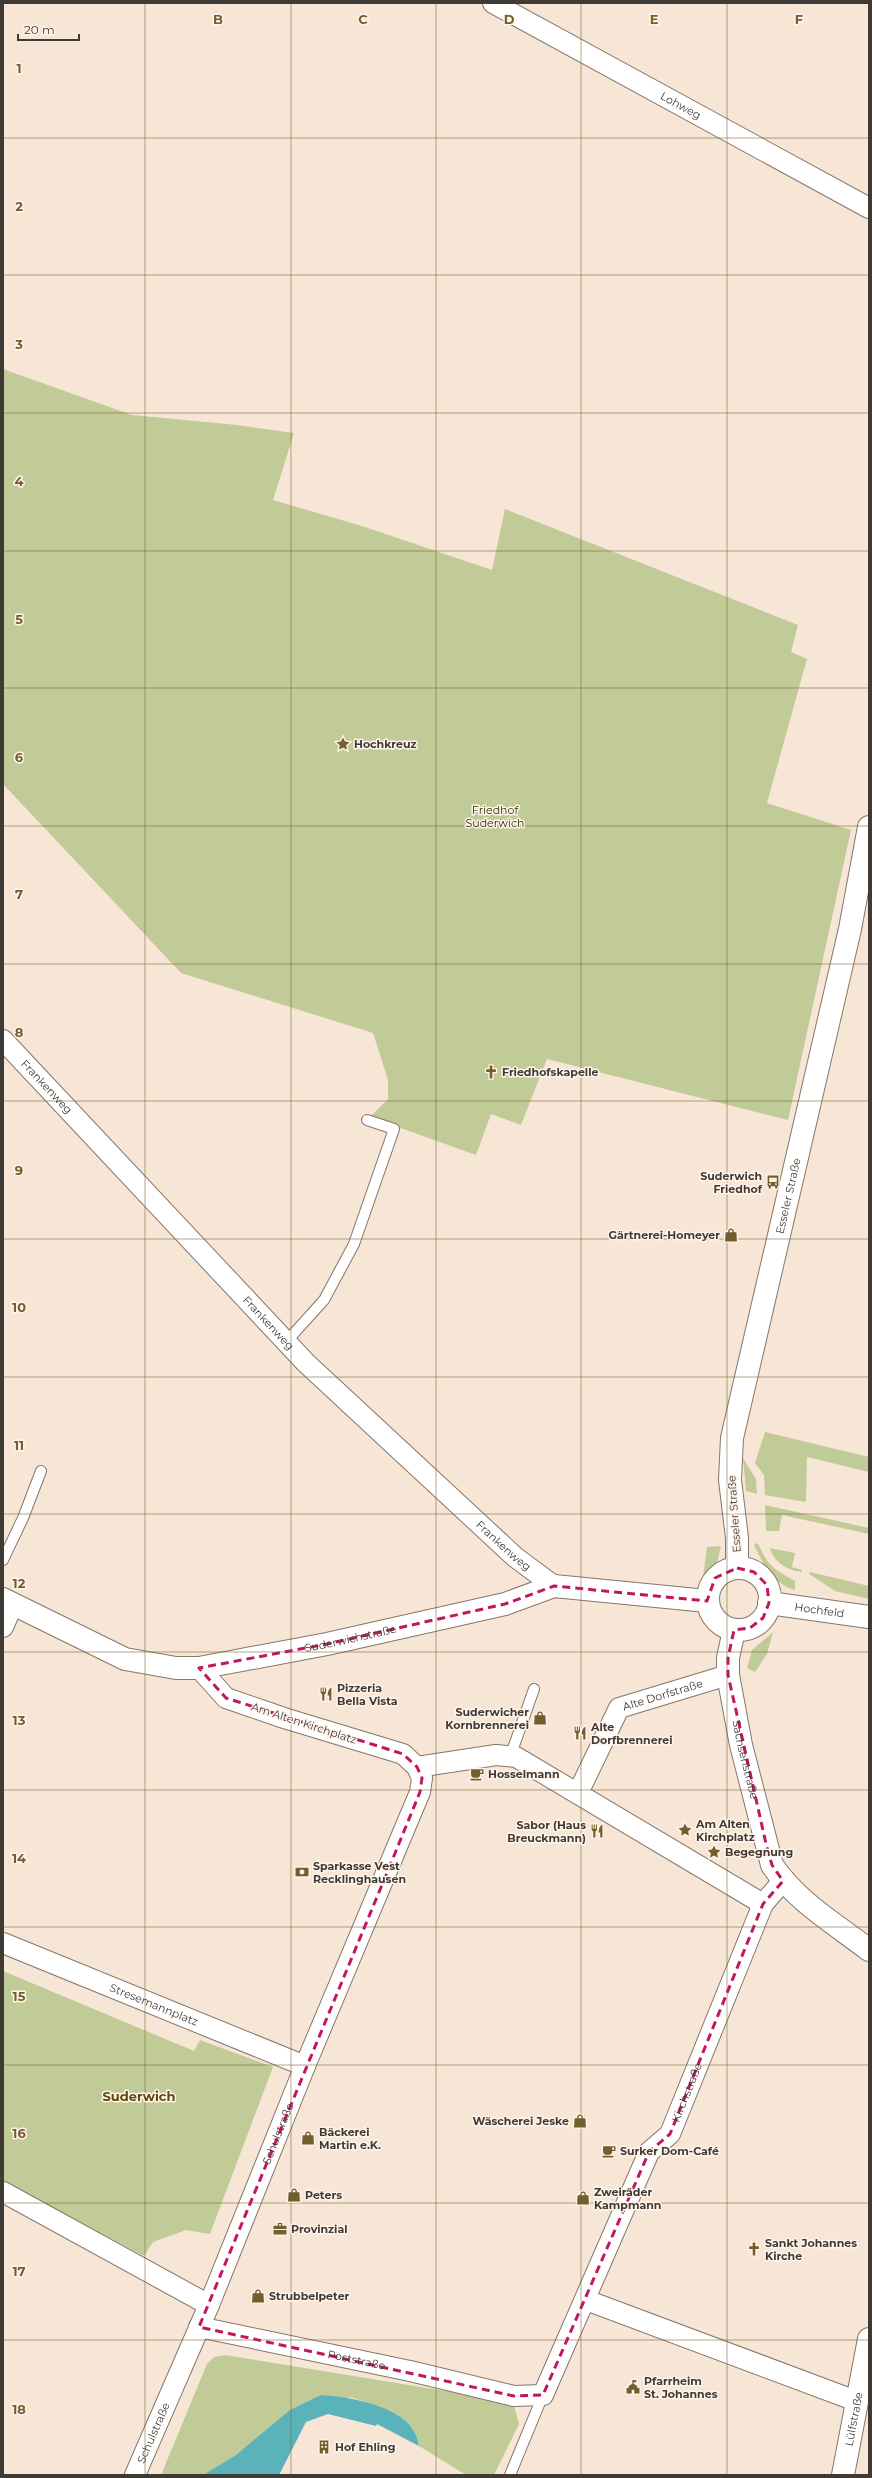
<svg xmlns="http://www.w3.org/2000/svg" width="872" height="2478" font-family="Montserrat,sans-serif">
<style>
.green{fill:#c1cb98}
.water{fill:#5ab2ba}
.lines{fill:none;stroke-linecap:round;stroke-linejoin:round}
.service-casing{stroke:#857669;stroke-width:12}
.minor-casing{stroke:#857669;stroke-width:22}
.tertiary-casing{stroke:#857669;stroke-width:24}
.secondary-casing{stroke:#857669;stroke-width:24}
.service{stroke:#fff;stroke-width:10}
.minor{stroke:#fff;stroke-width:20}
.tertiary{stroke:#fff;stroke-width:22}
.secondary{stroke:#fff;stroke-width:22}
.marked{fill:none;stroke:#c2185b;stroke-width:3;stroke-dasharray:8 5;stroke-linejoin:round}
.grid{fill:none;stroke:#745e2d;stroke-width:1;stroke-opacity:0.55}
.labels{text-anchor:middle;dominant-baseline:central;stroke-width:3;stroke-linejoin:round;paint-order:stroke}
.street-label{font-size:11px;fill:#403a34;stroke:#fff4eb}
.poi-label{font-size:11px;font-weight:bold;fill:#403a34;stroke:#fff4eb;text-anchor:start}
.park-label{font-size:11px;fill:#2a3000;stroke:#fff4eb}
.quarter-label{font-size:13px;font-weight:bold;fill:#60480b;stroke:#fff4eb}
.grid-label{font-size:13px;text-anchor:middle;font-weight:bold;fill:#745e2d;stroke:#fff4eb;stroke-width:3;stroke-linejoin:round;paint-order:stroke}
</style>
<rect width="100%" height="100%" fill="#f7e6d6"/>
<path class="green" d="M 3,369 L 132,415 L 237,425 L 294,433 L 273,500 L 362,526 L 492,570 L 505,509 L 798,625 L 791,652 L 807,659 L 767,803 L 851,830 L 788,1120 L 547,1059 L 521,1125 L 491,1114 L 476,1155 L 370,1117 L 388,1099 L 388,1080 L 373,1033 L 181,973 L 3,784 Z
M 765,1432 L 869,1457 L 869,1472 L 807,1457 L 806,1502 L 765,1495 L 764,1475 L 755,1463 Z
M 743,1458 L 756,1479 L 757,1494 L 746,1491 Z
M 765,1505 L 869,1528 L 869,1534 L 782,1515 L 779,1531 L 766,1531 Z
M 756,1543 L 759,1545 C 768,1567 776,1570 795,1581 L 795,1590 C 773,1584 763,1564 754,1545 Z
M 721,1546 L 717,1563 L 703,1577 L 707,1547 Z
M 770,1548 L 795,1553 L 792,1567 L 802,1570 L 801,1572 C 788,1570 774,1563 770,1548 Z
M 810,1572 L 869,1586 L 869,1599 L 835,1591 L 809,1574 Z
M 773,1632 L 767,1654 L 755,1672 L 747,1668 L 752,1650 Z
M 3,1971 L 194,2051 L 200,2040 L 273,2067 L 210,2234 L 186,2230 L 153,2242 L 144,2256 L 3,2181 Z
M 225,2355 L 513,2402 L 519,2424 L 494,2475 L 466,2475 L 419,2446 C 417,2414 375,2405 350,2397 L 262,2435 L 236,2455 L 203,2475 L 161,2475 L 207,2364 L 214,2357 Z"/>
<path class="water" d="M 321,2395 C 351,2397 416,2407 419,2446 L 377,2424 L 376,2426 L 328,2414 L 306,2422 L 279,2475 L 203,2475 L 236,2455 L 290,2410 Z"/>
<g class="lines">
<g class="service-casing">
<path id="service" d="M 286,1342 L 324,1300 L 354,1244 L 394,1129 L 367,1120
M 3,1560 L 23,1518 L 41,1471
M 510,1757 L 534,1689
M 510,2475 L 543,2395"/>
</g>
<g class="minor-casing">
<g id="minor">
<path id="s1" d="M 493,3 L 869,208"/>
<path id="s2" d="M 3,1040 L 306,1363 L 515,1557 L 554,1586"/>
<path d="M 3,1627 L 13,1604"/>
<path d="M 417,1767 L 496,1755 L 516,1757 L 763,1904"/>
<path id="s3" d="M 578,1793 L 619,1708 L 728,1675"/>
<path id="s4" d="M 3,1943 L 305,2066"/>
<path d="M 3,2192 L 209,2305"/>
<path d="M 586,2300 L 856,2401"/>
<path id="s5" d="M 199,2327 L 410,2371 L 514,2396 L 543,2395 L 649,2152 L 670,2134 L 763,1904 L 783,1881"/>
<path id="s6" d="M 135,2475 L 209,2305 L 305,2066 L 420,1792 L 422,1778 L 417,1767 L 403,1754 L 284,1718 L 226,1698 L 199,1668"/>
</g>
</g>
<g class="tertiary-casing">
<g id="tertiary">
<path id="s7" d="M 769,1603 L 869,1617"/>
<path id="s8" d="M 734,1630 L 728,1658 L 728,1675 L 741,1745 L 772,1865 C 797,1902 834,1923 869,1950"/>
<path id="s9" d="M 843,2475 L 869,2339"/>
</g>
</g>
<g class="secondary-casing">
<g id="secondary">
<path id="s10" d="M 737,1568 L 737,1538 L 730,1480 L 732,1438 L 850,929 L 869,827"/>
<circle cx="739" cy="1599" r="31"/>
<path id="s11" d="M 3,1599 L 125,1659 L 176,1668 L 199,1668 L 327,1644 L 505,1604 L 554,1586 L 707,1601"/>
</g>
</g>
<use href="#service" class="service"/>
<use href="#minor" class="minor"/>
<use href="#tertiary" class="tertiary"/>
<use href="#secondary" class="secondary"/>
</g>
<path class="marked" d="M 737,1568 L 754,1572 L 767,1585 L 769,1603 L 763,1618 L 750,1628 L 734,1630 L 728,1658 L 728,1675 L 767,1848 L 772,1865 L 783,1881 L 763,1904 L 670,2134 L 649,2152 L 543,2395 L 514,2396 L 199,2327 L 389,1868 L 420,1792 L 422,1778 L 417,1767 L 403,1754 L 226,1698 L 199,1668 L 327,1644 L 505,1604 L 554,1586 L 707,1601 L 715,1578 Z"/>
<path class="grid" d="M 145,3 L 145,2475M 291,3 L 291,2475M 436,3 L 436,2475M 581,3 L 581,2475M 727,3 L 727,2475M 3,138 L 869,138M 3,275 L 869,275M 3,413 L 869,413M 3,551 L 869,551M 3,688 L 869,688M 3,826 L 869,826M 3,964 L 869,964M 3,1101 L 869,1101M 3,1239 L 869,1239M 3,1377 L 869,1377M 3,1514 L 869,1514M 3,1652 L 869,1652M 3,1790 L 869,1790M 3,1927 L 869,1927M 3,2065 L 869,2065M 3,2203 L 869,2203M 3,2340 L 869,2340"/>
<defs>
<g id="sight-bare" transform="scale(1.08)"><path d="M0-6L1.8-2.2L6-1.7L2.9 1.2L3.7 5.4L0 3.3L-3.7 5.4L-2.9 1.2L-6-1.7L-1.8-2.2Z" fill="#745e2d" stroke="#fff4eb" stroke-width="2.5" paint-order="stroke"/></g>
<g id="church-bare" transform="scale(1.08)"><path d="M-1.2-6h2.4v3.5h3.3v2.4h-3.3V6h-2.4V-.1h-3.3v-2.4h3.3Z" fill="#745e2d" stroke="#fff4eb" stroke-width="2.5" paint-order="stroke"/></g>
<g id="bus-bare" transform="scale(1.08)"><path d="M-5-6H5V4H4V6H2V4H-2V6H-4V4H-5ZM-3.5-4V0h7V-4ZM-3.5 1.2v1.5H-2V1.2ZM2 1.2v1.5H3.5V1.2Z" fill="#745e2d" stroke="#fff4eb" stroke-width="2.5" paint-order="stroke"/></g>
<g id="shop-bare" transform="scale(1.08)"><path d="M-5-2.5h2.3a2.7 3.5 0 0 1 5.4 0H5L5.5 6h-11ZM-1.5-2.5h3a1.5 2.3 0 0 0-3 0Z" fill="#745e2d" stroke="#fff4eb" stroke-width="2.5" paint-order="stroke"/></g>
<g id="restaurant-bare" transform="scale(1.08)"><path d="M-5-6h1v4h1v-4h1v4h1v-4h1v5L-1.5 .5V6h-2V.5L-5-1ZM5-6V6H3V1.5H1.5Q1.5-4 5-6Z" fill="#745e2d" stroke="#fff4eb" stroke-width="2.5" paint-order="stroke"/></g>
<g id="cafe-bare" transform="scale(1.08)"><path d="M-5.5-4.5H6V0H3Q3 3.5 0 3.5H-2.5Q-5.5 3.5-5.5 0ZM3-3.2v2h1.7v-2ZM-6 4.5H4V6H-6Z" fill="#745e2d" stroke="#fff4eb" stroke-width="2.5" paint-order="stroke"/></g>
<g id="bank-bare" transform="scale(1.08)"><path d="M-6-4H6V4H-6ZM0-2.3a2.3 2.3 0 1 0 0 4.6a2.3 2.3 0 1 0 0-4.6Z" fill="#745e2d" stroke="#fff4eb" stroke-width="2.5" paint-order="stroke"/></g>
<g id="office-bare" transform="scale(1.08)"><path d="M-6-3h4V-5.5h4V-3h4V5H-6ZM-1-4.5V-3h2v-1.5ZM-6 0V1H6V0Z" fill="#745e2d" stroke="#fff4eb" stroke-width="2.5" paint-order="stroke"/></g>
<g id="civic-bare" transform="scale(1.08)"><path d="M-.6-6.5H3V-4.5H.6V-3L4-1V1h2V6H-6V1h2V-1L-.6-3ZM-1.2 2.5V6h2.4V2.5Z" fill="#745e2d" stroke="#fff4eb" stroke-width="2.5" paint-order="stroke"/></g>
<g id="building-bare" transform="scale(1.08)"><path d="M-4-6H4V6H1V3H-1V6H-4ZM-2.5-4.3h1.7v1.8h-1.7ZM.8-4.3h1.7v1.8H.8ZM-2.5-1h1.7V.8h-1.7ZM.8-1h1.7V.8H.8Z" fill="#745e2d" stroke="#fff4eb" stroke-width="2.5" paint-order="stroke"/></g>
</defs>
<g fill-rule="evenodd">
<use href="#sight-bare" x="343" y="744"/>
<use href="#church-bare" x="491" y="1072"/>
<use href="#bus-bare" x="773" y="1182"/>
<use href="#shop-bare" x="731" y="1235"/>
<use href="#restaurant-bare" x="326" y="1694"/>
<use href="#shop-bare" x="540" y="1718"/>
<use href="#restaurant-bare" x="580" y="1733"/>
<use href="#cafe-bare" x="477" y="1774"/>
<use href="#sight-bare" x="685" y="1830"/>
<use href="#restaurant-bare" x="597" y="1831"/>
<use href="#sight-bare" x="714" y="1852"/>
<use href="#bank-bare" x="302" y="1872"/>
<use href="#shop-bare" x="580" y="2121"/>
<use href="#shop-bare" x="308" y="2138"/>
<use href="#cafe-bare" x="609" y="2151"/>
<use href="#shop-bare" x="294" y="2195"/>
<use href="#shop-bare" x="583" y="2198"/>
<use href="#office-bare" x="280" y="2229"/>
<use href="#church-bare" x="754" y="2249"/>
<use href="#shop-bare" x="258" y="2296"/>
<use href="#civic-bare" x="633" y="2387"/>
<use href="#building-bare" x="324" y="2447"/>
</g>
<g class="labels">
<g class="street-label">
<text stroke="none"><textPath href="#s1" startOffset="214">Lohweg</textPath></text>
<text stroke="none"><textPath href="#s2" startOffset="64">Frankenweg</textPath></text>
<text stroke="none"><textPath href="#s10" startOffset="379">Esseler Straße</textPath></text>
<text stroke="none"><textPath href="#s2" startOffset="388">Frankenweg</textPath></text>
<text transform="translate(734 1514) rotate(-94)">Esseler Straße</text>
<text stroke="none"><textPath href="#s2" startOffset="712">Frankenweg</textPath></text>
<text stroke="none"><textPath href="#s7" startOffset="51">Hochfeld</textPath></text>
<text stroke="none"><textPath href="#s11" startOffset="365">Suderwichstraße</textPath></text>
<text stroke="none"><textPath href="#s3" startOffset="140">Alte Dorfstraße</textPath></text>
<text transform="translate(304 1723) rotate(18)">Am Alten Kirchplatz</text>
<text stroke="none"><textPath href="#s8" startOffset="132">Sachsenstraße</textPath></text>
<text stroke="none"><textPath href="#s4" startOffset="163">Stresemannplatz</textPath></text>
<text stroke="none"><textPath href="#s5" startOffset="689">Kirchstraße</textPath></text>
<text stroke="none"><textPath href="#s6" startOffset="370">Schulstraße</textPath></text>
<text stroke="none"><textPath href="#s5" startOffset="161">Poststraße</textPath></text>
<text stroke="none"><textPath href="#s9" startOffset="57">Lülfstraße</textPath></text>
<text stroke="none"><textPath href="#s6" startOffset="46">Schulstraße</textPath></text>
</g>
<g class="poi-label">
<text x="354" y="744">Hochkreuz</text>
<text x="502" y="1072">Friedhofskapelle</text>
<text x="762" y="1176" text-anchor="end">Suderwich<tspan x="762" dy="13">Friedhof</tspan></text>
<text x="720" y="1235" text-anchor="end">Gärtnerei-Homeyer</text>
<text x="337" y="1688">Pizzeria<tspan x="337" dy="13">Bella Vista</tspan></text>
<text x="529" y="1712" text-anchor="end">Suderwicher<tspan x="529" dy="13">Kornbrennerei</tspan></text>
<text x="591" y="1727">Alte<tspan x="591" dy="13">Dorfbrennerei</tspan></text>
<text x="488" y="1774">Hosselmann</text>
<text x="696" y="1824">Am Alten<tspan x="696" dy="13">Kirchplatz</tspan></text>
<text x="586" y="1825" text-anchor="end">Sabor (Haus<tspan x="586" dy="13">Breuckmann)</tspan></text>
<text x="725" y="1852">Begegnung</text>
<text x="313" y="1866">Sparkasse Vest<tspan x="313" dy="13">Recklinghausen</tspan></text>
<text x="569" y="2121" text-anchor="end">Wäscherei Jeske</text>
<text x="319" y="2132">Bäckerei<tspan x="319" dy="13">Martin e.K.</tspan></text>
<text x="620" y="2151">Surker Dom-Café</text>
<text x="594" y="2192">Zweiräder<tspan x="594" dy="13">Kampmann</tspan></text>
<text x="305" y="2195">Peters</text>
<text x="291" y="2229">Provinzial</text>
<text x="765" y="2243">Sankt Johannes<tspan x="765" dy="13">Kirche</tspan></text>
<text x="269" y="2296">Strubbelpeter</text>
<text x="644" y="2381">Pfarrheim<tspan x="644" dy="13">St. Johannes</tspan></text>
<text x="335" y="2447">Hof Ehling</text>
</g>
<g class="park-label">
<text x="495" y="810">Friedhof<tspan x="495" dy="13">Suderwich</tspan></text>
</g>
<g class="quarter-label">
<text x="139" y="2096">Suderwich</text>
</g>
</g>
<g class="grid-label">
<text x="218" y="24">B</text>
<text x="363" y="24">C</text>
<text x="509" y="24">D</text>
<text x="654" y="24">E</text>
<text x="799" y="24">F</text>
<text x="19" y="73">1</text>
<text x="19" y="211">2</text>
<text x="19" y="349">3</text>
<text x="19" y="486">4</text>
<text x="19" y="624">5</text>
<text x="19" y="762">6</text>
<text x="19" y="899">7</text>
<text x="19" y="1037">8</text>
<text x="19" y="1175">9</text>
<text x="19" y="1312">10</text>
<text x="19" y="1450">11</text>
<text x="19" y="1588">12</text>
<text x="19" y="1725">13</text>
<text x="19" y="1863">14</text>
<text x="19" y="2001">15</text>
<text x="19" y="2138">16</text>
<text x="19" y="2276">17</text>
<text x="19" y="2414">18</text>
</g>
<rect width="872" height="2478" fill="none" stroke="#403a34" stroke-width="8"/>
<path d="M18 34v6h61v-6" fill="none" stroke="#403a34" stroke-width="2"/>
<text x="24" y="34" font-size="12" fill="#403a34" stroke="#fff4eb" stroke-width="3" paint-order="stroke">20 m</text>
</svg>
